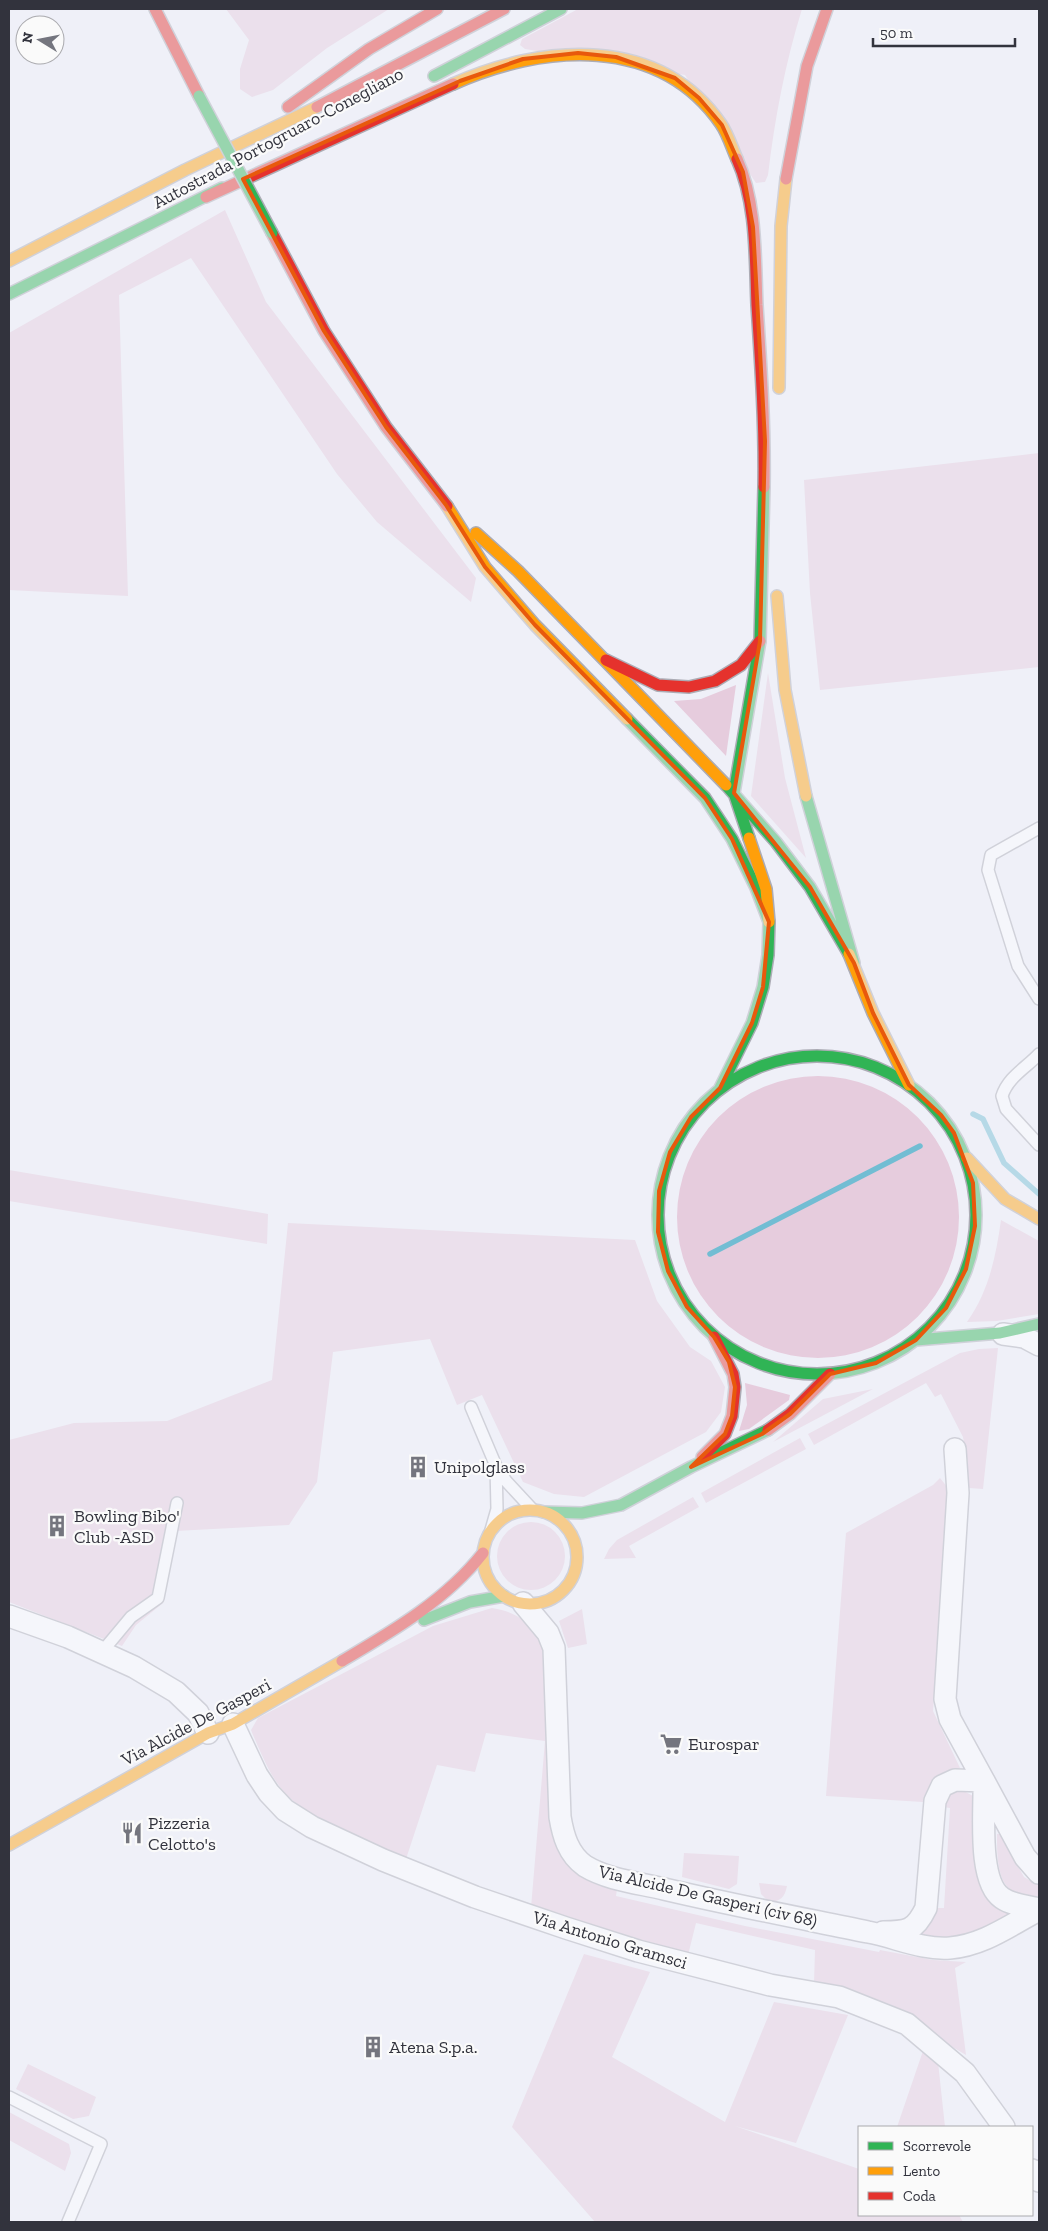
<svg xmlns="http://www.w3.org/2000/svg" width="1048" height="2231" font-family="'Zilla Slab',serif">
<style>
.green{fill:#e6ccdd}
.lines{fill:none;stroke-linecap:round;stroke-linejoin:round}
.stream{stroke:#72bdd3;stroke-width:5.5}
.lane-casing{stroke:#acacb5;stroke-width:14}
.street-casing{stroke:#acacb5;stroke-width:24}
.fast-casing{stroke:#acacb5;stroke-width:14}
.slow-casing{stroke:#acacb5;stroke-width:14}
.jam-casing{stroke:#acacb5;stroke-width:14}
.lane{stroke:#fdfdfe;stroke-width:11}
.street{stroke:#fdfdfe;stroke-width:21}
.fast{stroke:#30b455;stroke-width:11}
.slow{stroke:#ff9f0a;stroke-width:11}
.jam{stroke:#e5322d;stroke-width:11}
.fast-bridge-casing{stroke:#acacb5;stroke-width:14;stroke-linecap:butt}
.fast-bridge{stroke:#30b455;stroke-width:11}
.marked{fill:none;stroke:#e8590c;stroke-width:4;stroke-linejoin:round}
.labels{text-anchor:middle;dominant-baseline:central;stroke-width:4.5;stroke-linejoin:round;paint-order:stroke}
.street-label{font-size:18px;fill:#32333d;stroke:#fafafa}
.poi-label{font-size:18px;fill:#32333d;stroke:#fafafa;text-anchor:start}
</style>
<rect width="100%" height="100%" fill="#eff0f8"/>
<path class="green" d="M 226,9 L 389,9 L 327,48 L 273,90 L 252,97 L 240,89 L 240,69 L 249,40 Z
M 578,9 L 802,9 C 785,64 775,117 768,175 L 765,182 L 756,183 L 685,75 L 525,49 L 520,45 L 522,39 Z
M 225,210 L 266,302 L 476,578 L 471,602 L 377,522 L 337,474 L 191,258 L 119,295 L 128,596 L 9,590 L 9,333 Z
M 1039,453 L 1039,667 L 820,690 L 810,593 L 804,480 Z
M 768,673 L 785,778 L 806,858 L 751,796 Z
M 736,685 L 726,756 L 674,701 L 701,699 Z
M677 1217a141 141 0 1 1 282 0a141 141 0 1 1-282 0Z
M 9,1170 L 268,1214 L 267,1244 L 9,1201 Z
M 1001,1220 L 1039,1241 L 1039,1314 L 997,1321 L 967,1322 C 989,1291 996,1256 1001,1220 Z
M 288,1223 L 635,1240 L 657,1301 L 690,1347 L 711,1361 L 725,1387 L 721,1412 L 706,1432 L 584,1497 L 554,1494 L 523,1482 L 482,1395 L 457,1405 L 430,1339 L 333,1352 L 317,1482 L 289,1525 L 175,1531 L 163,1603 L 136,1625 L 122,1646 L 9,1602 L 9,1440 L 74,1423 L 167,1421 L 272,1380 Z
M 998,1348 L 983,1489 L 969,1488 L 967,1458 L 963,1437 L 941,1394 L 935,1397 L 926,1383 L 814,1445 L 808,1434 L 960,1353 L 979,1349 Z
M 745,1383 L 790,1395 L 789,1400 L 749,1429 L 739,1431 L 747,1405 Z
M 873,1389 L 773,1442 L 823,1399 Z
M 800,1438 L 806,1449 L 706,1503 L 701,1493 Z
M 940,1478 L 948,1488 L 949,1502 L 933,1711 L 960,1768 L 935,1778 L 923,1802 L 826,1796 L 846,1533 L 933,1485 Z
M 693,1497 L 699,1507 L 629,1546 L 636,1558 L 604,1559 L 609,1549 L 617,1540 Z
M497 1556a34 34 0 1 1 68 0a34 34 0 1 1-68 0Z
M 492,1608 C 524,1613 532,1627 547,1654 L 553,1832 C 562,1867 582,1882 617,1889 L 616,1896 L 745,1926 L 879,1952 L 880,1950 L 933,1960 L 966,1962 L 955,1968 L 966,2055 L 877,2002 L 814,1984 L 815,1950 L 696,1923 L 688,1955 L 531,1908 L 545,1741 L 486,1733 L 475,1772 L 437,1765 L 406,1859 C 366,1842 318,1826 287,1795 C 271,1779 262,1755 253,1735 L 251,1730 L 258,1718 L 433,1626 Z
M 582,1609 L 587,1644 L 568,1648 L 559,1621 Z
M 962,1790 L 973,1796 L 977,1804 L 979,1880 L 986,1895 L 1009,1913 C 1004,1921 967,1938 957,1939 C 946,1940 929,1938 919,1933 L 935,1908 L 944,1908 L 950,1808 L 943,1807 L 951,1793 Z
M 997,1834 L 1000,1834 L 1024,1877 L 1039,1886 L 1039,1896 C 997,1902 997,1864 997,1834 Z
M 684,1853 L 739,1856 L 737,1884 L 729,1889 L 682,1877 Z
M 759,1883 L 787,1886 C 785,1897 780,1902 769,1902 L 761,1894 Z
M 584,1954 L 650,1972 L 612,2057 L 725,2122 L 774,2002 L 848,2015 L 796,2143 L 735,2126 L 859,2169 L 859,2215 L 959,2215 L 963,2222 L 595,2222 L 512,2127 Z
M 924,2048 L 938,2062 L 945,2127 L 897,2127 Z
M 28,2064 L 96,2097 L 89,2116 L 73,2119 L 16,2089 Z
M 9,2112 L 69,2144 L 71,2153 L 65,2171 L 9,2140 Z"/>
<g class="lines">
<path class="stream" d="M 973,1114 L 983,1119 L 1004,1163 L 1039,1194
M 710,1254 L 920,1146"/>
<g class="lane-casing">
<path id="lane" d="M 1039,828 L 991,855 L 988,870 L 1018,966 L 1039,999
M 1039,1054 C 1026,1068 1008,1077 1002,1096 L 1006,1109 L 1039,1145
M 471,1407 L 496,1466
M 491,1530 L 497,1509 L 496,1466 L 506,1481 L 532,1509
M 101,1653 L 131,1617 L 158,1598 L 177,1503
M 9,2097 L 101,2144 L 68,2222"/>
</g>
<g class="street-casing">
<path id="street" d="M 1003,1334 L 1024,1337 L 1039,1345
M 955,1449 L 958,1493 L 945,1699 L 950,1719 L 984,1781
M 523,1603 L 548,1633 L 554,1648 L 560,1817 C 563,1835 568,1854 585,1866 C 608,1880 639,1883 664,1889 C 732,1905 800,1918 868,1932 C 896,1937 921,1950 950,1948 C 984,1945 1010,1925 1039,1910
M 9,1616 L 68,1637 L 134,1667 L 176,1692 L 198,1713 L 208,1733
M 233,1724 L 257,1775 L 269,1793 L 285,1810 L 312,1827 L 383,1860 L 475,1897 L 566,1928 L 638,1951 L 770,1985 L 839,1997 L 907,2024 L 965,2073 L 1004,2127
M 1039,1873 L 1025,1857 L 984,1781 C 985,1810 977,1881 1002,1898 C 1012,1905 1027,1906 1039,1909
M 883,1932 C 907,1932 915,1931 926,1908 L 935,1801 L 942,1786 L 955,1780 L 984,1781
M 1032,2170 L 1039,2181"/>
</g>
<g class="fast-casing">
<path id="fast" d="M 434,76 L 561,9
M 9,294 L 222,188
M 627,719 L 705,798 L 732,839 L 756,888 L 769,922 L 768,955 L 763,987 L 752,1023 L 720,1088
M 726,785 L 776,842 L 810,887 L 849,954
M 806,796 L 854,963
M 749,838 L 734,793 L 760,641 L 764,487
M658 1215a159 159 0 1 1 318 0a159 159 0 1 1-318 0Z
M 916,1340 L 1000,1333 L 1039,1324
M 544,1512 L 582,1513 L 621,1505 L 691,1467 L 768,1430
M 424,1620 L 470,1602 L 504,1596"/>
</g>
<g class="slow-casing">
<path id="slow" d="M 453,84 C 542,44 659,34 721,124 C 728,134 732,148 737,159
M 9,261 L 185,170 L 317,107
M 779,388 L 781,226 L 786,179
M 447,506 L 485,567 L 535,625 L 627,719
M 476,533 L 518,571 L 726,785
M 777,596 L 785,690 L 806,796
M 749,838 L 766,889 L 769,922
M 849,954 L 873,1013 L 909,1085
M 967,1158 L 1005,1199 L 1039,1219
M483 1557a47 47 0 1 1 94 0a47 47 0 1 1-94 0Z
M 9,1845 L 208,1733 L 233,1724 L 342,1661"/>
</g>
<g class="jam-casing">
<path id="jam" d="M 155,9 L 199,96
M 288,107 L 369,49 L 437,9
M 317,107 L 504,9
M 737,159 C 757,203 755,257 757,305 C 761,366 765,426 764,487
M 786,179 L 807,66 L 827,9
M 206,197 L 453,84
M 272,233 L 324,331 L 386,427 L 447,506
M 606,660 L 658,685 L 689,687 L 715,681 L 741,665 L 760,641
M 768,1430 L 790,1414 L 830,1374
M 702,1457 L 725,1434 L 732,1416 L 735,1387 L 733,1374 L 714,1337
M 342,1661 C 393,1631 446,1600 483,1553"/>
</g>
<use href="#lane" class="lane"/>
<use href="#street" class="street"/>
<use href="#fast" class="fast"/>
<use href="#slow" class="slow"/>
<use href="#jam" class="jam"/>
<g class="fast-bridge-casing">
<path id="fast-bridge" d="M 199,96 L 272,233"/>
</g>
<use href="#fast-bridge" class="fast-bridge"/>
</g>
<path d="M0 0H1048V2231H0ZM 578,53 L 616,57 L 675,78 L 699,98 L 722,125 L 743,172 L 753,227 L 765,441 L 760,641 L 734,793 L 810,887 L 854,963 L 873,1013 L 909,1085 L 941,1115 L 954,1133 L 973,1183 L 975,1226 L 966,1269 L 946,1308 L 916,1340 L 876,1363 L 830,1374 L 790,1414 L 762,1434 L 691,1467 L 725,1434 L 732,1416 L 735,1387 L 729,1362 L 714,1337 L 687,1307 L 668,1271 L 658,1232 L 659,1191 L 670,1152 L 691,1117 L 720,1088 L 752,1023 L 763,987 L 769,922 L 732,839 L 705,798 L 535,625 L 485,567 L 446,505 L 386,427 L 324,331 L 243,179 L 460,81 L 523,59 Z" fill="#eff0f8" fill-opacity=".55" fill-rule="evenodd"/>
<path class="marked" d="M 578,53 L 616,57 L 675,78 L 699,98 L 722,125 L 743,172 L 753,227 L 765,441 L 760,641 L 734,793 L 810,887 L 854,963 L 873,1013 L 909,1085 L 941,1115 L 954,1133 L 973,1183 L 975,1226 L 966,1269 L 946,1308 L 916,1340 L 876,1363 L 830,1374 L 790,1414 L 762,1434 L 691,1467 L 725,1434 L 732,1416 L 735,1387 L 729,1362 L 714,1337 L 687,1307 L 668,1271 L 658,1232 L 659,1191 L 670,1152 L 691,1117 L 720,1088 L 752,1023 L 763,987 L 769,922 L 732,839 L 705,798 L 535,625 L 485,567 L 446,505 L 386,427 L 324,331 L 243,179 L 460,81 L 523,59 Z"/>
<defs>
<g id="building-bare" transform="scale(1.725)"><path d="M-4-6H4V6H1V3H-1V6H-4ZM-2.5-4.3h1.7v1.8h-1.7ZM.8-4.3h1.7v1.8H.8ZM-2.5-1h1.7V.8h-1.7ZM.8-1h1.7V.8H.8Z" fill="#74757e" stroke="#fafafa" stroke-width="2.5" paint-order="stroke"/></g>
<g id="supermarket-bare" transform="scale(1.725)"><path d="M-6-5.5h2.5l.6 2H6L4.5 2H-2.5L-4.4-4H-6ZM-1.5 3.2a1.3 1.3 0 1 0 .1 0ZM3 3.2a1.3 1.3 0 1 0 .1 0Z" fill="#74757e" stroke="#fafafa" stroke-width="2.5" paint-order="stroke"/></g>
<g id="restaurant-bare" transform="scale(1.725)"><path d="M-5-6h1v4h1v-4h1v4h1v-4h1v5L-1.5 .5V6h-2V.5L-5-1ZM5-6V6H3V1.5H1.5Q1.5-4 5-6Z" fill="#74757e" stroke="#fafafa" stroke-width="2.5" paint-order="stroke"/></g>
</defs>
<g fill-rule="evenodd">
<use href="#building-bare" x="418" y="1467"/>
<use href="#building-bare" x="57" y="1526"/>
<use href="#supermarket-bare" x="671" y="1744"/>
<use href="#restaurant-bare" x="132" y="1833"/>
<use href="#building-bare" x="373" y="2047"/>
</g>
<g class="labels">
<g class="street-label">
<text transform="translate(278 138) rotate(-28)">Autostrada Portogruaro-Conegliano</text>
<text transform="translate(196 1722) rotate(-28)">Via Alcide De Gasperi</text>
<text transform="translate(708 1896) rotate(13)">Via Alcide De Gasperi (civ 68)</text>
<text transform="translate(610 1940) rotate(17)">Via Antonio Gramsci</text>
</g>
<g class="poi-label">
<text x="434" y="1467">Unipolglass</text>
<text x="74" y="1516">Bowling Bibo'<tspan x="74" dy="21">Club -ASD</tspan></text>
<text x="688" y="1744">Eurospar</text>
<text x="148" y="1823">Pizzeria<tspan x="148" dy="21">Celotto's</tspan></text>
<text x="389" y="2047">Atena S.p.a.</text>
</g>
</g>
<rect width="1048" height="2231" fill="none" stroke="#32333d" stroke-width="20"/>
<rect x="858" y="2126" width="175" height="90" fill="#fafafa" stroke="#aaaaae"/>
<rect x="868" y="2142" width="25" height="8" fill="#30b455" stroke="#aaaaae"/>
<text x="903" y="2151" font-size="15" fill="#32333d">Scorrevole</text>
<rect x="868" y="2167" width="25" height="8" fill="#ff9f0a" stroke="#aaaaae"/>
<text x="903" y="2176" font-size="15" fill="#32333d">Lento</text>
<rect x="868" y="2192" width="25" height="8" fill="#e5322d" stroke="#aaaaae"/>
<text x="903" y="2201" font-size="15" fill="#32333d">Coda</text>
<g transform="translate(40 40) rotate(280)"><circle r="24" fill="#fafafa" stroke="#aaaaae"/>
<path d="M0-4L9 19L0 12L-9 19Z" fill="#74757e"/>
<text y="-8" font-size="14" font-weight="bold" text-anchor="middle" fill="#32333d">N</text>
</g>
<path d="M873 38v8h142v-8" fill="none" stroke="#32333d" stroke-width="2.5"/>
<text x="880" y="38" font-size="15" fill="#32333d" stroke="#fafafa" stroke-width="4" paint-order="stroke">50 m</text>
</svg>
